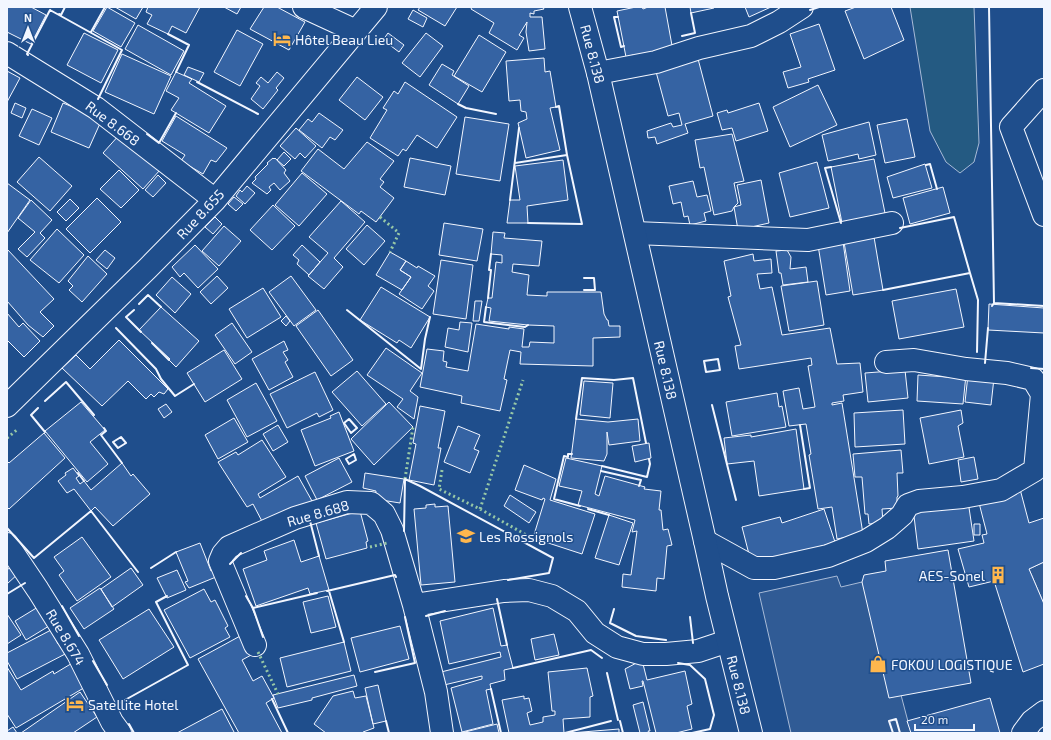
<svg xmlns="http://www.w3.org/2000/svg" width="1051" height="740" font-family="'Exo 2',sans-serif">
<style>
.green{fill:#245a82;stroke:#a8bbd7}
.parking{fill:#305b95;stroke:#a8bbd7}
.building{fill:#3563a3;stroke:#f2f6ff}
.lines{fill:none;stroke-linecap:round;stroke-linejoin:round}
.minor-casing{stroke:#f2f6ff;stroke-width:24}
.major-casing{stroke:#f2f6ff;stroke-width:24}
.minor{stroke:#1f4e8c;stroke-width:22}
.major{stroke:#1f4e8c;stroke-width:22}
.hedge{stroke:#97c8a6;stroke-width:3;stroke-dasharray:2 3;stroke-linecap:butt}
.wall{stroke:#f2f6ff;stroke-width:2}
.labels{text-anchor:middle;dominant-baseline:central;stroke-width:3;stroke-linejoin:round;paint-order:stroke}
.poi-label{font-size:14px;fill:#f2f6ff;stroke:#1f4e8c;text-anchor:start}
.street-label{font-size:14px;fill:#f2f6ff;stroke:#1f4e8c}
</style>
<rect width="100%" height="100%" fill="#1f4e8c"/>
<path class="green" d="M 910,7 L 974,7 L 979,143 L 974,162 L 960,173 L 946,162 L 930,131 Z"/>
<path class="parking" d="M 1044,562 L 1044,604 L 1029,569 Z
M 837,576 L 841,587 L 862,582 L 901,695 L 911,733 L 791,733 L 759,593 Z"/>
<path class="building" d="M 7,7 L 31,7 L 46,15 L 31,44 L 7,32 Z
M 107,7 L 135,23 L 121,47 L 93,31 Z
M 115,7 L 143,7 L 136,19 Z
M 148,7 L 200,7 L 186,33 L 172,26 L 168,34 L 147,24 L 152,15 L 146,12 Z
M 224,7 L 241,7 L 237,14 Z
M 264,7 L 277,7 L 305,22 L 289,50 L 250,29 Z
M 420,7 L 457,7 L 445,26 L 418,10 Z
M 472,7 L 543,7 L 544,9 L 534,11 L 534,14 L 530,13 L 530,17 L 542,17 L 545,49 L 529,51 L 526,32 L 527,22 L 519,35 L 524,38 L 517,50 L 489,33 L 494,23 L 471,9 Z
M 636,7 L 642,7 L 643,9 L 648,7 L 665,7 L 673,51 L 634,59 L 633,55 L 626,57 L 617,11 Z
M 690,7 L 713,7 L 714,8 L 691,13 Z
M 745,7 L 771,7 L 749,17 Z
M 856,7 L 891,7 L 904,40 L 864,59 L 845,11 Z
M 413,10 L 427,18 L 423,27 L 408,19 Z
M 819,24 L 835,70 L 808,79 L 809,82 L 788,88 L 783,72 L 801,67 L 790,34 Z
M 138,25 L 184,51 L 171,75 L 125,49 Z
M 237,30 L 263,44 L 240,86 L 214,72 Z
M 84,33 L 118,50 L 101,83 L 67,65 Z
M 388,33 L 404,45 L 399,52 L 383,40 Z
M 426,33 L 443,46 L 420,77 L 402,63 Z
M 479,35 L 506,52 L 482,92 L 454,76 Z
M 122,54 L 171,76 L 154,114 L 105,92 Z
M 697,55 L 713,116 L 685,124 L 688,133 L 657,144 L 655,137 L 648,138 L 647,131 L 671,123 L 673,127 L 682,125 L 679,113 L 668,116 L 655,68 Z
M 544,58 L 545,72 L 550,71 L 556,107 L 550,108 L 560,150 L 526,158 L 518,123 L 527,119 L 526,112 L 521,111 L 520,100 L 509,101 L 506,61 Z
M 442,64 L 454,71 L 452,75 L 469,86 L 458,104 L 429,85 Z
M 188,67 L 204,73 L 199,82 L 184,75 Z
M 7,71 L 20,78 L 7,102 Z
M 176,72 L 192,79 L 189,83 L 226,106 L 209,133 L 171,110 L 179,98 L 166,91 Z
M 277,72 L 284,78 L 276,88 L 278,90 L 263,109 L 251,99 L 260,86 L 256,83 L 261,77 L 268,83 Z
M 357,77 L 383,97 L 365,120 L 339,100 Z
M 405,82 L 457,117 L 437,148 L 417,135 L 406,151 L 403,149 L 398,156 L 370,138 L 387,110 L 383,108 L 394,91 L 398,94 Z
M 818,85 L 837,125 L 790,147 L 773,107 Z
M 15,103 L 26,108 L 22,118 L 11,113 Z
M 63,103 L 102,119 L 89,148 L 51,132 Z
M 759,103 L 768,131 L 736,141 L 732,128 L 722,130 L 717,113 L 727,110 L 728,113 Z
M 32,109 L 52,118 L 39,145 L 19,136 Z
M 319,113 L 343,130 L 335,140 L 330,137 L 322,148 L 299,130 L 308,119 L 312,122 Z
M 176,116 L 227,148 L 216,162 L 211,160 L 203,174 L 181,161 L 185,155 L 162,141 Z
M 465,117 L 509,124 L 500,181 L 456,174 Z
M 907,119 L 915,157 L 885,163 L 877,125 Z
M 869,122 L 876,155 L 859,159 L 858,154 L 828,161 L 822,135 Z
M 296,128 L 316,146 L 305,158 L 300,153 L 295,159 L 280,146 Z
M 120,134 L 160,170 L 143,189 L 103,153 Z
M 732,134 L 744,181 L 734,183 L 738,203 L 734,207 L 732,211 L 714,215 L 704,167 L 700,168 L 695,140 Z
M 367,142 L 394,161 L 380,179 L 384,182 L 380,187 L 394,198 L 376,222 L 361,211 L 359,214 L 301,171 L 318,149 L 344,169 Z
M 284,152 L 291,159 L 284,166 L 277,160 Z
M 39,157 L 72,186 L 50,211 L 17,182 Z
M 273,158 L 274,159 L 275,158 L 286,170 L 284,173 L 290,181 L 280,190 L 274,183 L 269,187 L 271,190 L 267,194 L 252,183 L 256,179 L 255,177 L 268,164 L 267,163 Z
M 410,158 L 451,166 L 445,195 L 404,187 Z
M 874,159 L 885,213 L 842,223 L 831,167 Z
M 563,160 L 568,200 L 527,206 L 528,223 L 507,223 L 510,200 L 520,200 L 515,166 Z
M 817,162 L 829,208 L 790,217 L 779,173 Z
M 925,164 L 932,188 L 893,198 L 887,177 Z
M 119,170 L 139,190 L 121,208 L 100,189 Z
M 302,173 L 327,194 L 299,226 L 275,205 Z
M 158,175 L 166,183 L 153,197 L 145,190 Z
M 761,180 L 769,223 L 738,230 L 734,207 L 741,205 L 737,185 Z
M 693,181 L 697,197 L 707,195 L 711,211 L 704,213 L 706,221 L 690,225 L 688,216 L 684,217 L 681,202 L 673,204 L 669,186 Z
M 7,183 L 30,200 L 7,233 Z
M 247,186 L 255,193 L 245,204 L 236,196 L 240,190 L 242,192 Z
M 943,187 L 950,213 L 910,224 L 903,198 Z
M 234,197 L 243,204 L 236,211 L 228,204 Z
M 97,198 L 121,222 L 90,253 L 66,229 Z
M 70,199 L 79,208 L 66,221 L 57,212 Z
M 31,200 L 52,220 L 40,233 L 45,238 L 27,257 L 18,249 L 35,232 L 18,218 Z
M 341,201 L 365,222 L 334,258 L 343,267 L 324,289 L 308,276 L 328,253 L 309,237 Z
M 273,205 L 295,226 L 272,250 L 250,230 Z
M 215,217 L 222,224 L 213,234 L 205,227 Z
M 444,223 L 483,229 L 477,261 L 439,255 Z
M 367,225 L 385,241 L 364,265 L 346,249 Z
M 224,226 L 241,241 L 219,266 L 202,251 Z
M 57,229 L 84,255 L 59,283 L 30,260 Z
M 493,232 L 505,233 L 504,238 L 542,241 L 539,266 L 513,264 L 512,272 L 529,275 L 527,295 L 547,296 L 547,292 L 601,292 L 604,314 L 607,320 L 608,320 L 609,326 L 620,326 L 620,337 L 593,338 L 593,366 L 520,364 L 521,352 L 510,350 L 504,379 L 507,380 L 500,411 L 461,403 L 462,396 L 420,387 L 427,349 L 444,351 L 443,361 L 447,362 L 446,367 L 468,371 L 476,324 L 509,329 L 509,327 L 524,329 L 522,347 L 529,347 L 530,342 L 554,343 L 554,326 L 528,325 L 489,321 L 491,308 L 486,307 L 488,298 L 492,298 L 496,262 L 502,263 L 502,255 L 491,254 Z
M 874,237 L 883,290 L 853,295 L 844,242 Z
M 843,242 L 850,291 L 826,295 L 818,245 Z
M 195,245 L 218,269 L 198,288 L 184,273 L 180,277 L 172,267 Z
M 302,245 L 320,262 L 309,275 L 297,264 L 299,260 L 293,255 Z
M 7,249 L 54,299 L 40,312 L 54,326 L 43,337 L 28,325 L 7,301 Z
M 105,250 L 115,258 L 107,269 L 96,260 Z
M 787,250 L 791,257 L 790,269 L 806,267 L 808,282 L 783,285 L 781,273 L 779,273 L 776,251 Z
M 390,252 L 406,261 L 400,270 L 411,277 L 402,290 L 376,275 Z
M 753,254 L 754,261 L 771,259 L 772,273 L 757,274 L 760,289 L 772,287 L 782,335 L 830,328 L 837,364 L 860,363 L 863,392 L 843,395 L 844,401 L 832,403 L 832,405 L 842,403 L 863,534 L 837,539 L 832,507 L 818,509 L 809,455 L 811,454 L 806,424 L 789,426 L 783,391 L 799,388 L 803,409 L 815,407 L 808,366 L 812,365 L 811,358 L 739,369 L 735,346 L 741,345 L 728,297 L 731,296 L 724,261 Z
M 88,256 L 107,274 L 82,302 L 69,290 L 73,286 L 68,281 Z
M 441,260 L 473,265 L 466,319 L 433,314 Z
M 406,261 L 417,268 L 418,266 L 435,276 L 428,286 L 434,291 L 422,309 L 399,294 L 411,277 L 400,270 Z
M 217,276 L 228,288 L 211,304 L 200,292 Z
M 291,276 L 316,310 L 294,326 L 269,292 Z
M 172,277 L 191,294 L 175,313 L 156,295 Z
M 817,281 L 824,325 L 789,331 L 781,286 Z
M 381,287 L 430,317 L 411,348 L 399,340 L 397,343 L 360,320 Z
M 263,288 L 281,317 L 247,338 L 229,309 Z
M 956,289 L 964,327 L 899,339 L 892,301 Z
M 475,301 L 482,301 L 479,321 L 473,321 Z
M 989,304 L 1044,308 L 1044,333 L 988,330 Z
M 161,307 L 199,341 L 176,367 L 169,360 L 170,359 L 139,330 Z
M 318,310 L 353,360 L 331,376 L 296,326 Z
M 7,313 L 19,327 L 23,323 L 40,341 L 24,357 L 8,341 L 7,342 Z
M 286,316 L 290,321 L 286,326 L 281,321 Z
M 460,322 L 472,323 L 468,352 L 445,347 L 448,328 L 459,330 Z
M 232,323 L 252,352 L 235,364 L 215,335 Z
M 119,340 L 168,389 L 164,394 L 159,392 L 154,397 L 151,394 L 146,399 L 128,381 L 102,406 L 62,368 L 76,355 L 90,369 Z
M 284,341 L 288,350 L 283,352 L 288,360 L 285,362 L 293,377 L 269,390 L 252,359 Z
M 386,348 L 422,373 L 410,391 L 418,397 L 414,419 L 397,407 L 403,399 L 367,375 Z
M 224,350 L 242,379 L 205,402 L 187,373 Z
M 905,370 L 908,398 L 868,402 L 865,373 Z
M 357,371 L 386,404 L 362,426 L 332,392 Z
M 315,372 L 333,410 L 319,417 L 317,413 L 287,428 L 270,394 Z
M 948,373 L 966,375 L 963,404 L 917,401 L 918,375 L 947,377 Z
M 968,375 L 994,378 L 991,405 L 965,402 Z
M 584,381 L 613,383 L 610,418 L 580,415 Z
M 256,383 L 277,421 L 247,437 L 227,400 Z
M 777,393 L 779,407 L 782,406 L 786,427 L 732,436 L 726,402 Z
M 81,402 L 105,430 L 90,442 L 108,464 L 87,482 L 45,431 Z
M 389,402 L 413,427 L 374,465 L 351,439 Z
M 166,404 L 172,412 L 164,418 L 158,409 Z
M 420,406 L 445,411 L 438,448 L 441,448 L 434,485 L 409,480 L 416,444 L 413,443 Z
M 903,410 L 905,444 L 855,447 L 854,413 Z
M 961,410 L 963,423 L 958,426 L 964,457 L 929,464 L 920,418 Z
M 339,412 L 354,451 L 315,466 L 301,430 L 331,418 L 330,416 Z
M 234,418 L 248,442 L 218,459 L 205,435 Z
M 576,419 L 608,422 L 638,419 L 640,441 L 609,445 L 607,432 L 607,454 L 604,461 L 571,458 Z
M 278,425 L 288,442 L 273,451 L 263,434 Z
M 458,426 L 480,435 L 474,449 L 479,451 L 470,473 L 444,462 Z
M 796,429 L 804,489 L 759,496 L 754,461 L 727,464 L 724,438 L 751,435 L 751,437 Z
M 44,433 L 65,458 L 9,509 L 7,507 L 7,461 L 9,463 Z
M 262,440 L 286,477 L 258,494 L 260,498 L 298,476 L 312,501 L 265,527 L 253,504 L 247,507 L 218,462 L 236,452 L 238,455 Z
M 649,443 L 651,458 L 635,462 L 632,446 Z
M 901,450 L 903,473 L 897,473 L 898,496 L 897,497 L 897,508 L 882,509 L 883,523 L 869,524 L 868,514 L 865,514 L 862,477 L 855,477 L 853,454 Z
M 974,457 L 978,479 L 961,482 L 958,460 Z
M 339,458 L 352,482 L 317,500 L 305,476 Z
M 566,458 L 602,466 L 595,494 L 599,496 L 605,476 L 645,487 L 644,489 L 661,491 L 659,510 L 661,510 L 663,530 L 668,529 L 672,545 L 667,546 L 664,579 L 657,578 L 656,591 L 622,587 L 623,574 L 631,575 L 637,531 L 632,532 L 635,520 L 578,505 L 582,491 L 559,486 Z
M 122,463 L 131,476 L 133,474 L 150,494 L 113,526 L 95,507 L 91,511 L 74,489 L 67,493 L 58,481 L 66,475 L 65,473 L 73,468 L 79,476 L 76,478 L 80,484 L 84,481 L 91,490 Z
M 524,465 L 556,479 L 550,500 L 595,514 L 582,554 L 533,538 L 545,499 L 543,498 L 542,500 L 515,490 Z
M 365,473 L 404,479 L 400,503 L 375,499 L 376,491 L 363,488 Z
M 1020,489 L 1029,523 L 1044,518 L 1044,562 L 1029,569 L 1044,604 L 1044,664 L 1023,672 L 994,581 L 969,587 L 958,549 L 984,543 L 982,535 L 987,534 L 978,499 Z
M 510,495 L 536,512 L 529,523 L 504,506 Z
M 968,501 L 974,541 L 918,549 L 913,508 Z
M 435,504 L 435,507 L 448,506 L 455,582 L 421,585 L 414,509 L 426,508 L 426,505 Z
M 824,509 L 835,542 L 769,562 L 751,562 L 742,527 L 780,517 L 782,523 Z
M 360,511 L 368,541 L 366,542 L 367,548 L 326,559 L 316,523 Z
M 609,515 L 633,523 L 619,565 L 595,558 Z
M 974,524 L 980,524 L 980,535 L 974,535 Z
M 82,537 L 111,577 L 77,601 L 59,575 L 64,571 L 54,557 Z
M 294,540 L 301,562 L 319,556 L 329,590 L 310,594 L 308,588 L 256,606 L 243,569 L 267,560 L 264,551 Z
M 200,543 L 211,571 L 213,570 L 216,577 L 189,588 L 185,582 L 188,581 L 176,552 Z
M 948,550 L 971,683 L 889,698 L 862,582 L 864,575 L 886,571 L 885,561 Z
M 13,565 L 20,572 L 7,584 L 7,570 Z
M 131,568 L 143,585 L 112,607 L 101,589 Z
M 177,570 L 186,590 L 167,598 L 157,578 Z
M 100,588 L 114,609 L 84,629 L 70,608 Z
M 204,589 L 211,602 L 215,600 L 228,626 L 225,628 L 230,637 L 190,658 L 164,610 Z
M 328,596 L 336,627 L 311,633 L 303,602 Z
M 38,607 L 49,626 L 26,640 L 15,621 Z
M 493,608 L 501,646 L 507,645 L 513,668 L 504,670 L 505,680 L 490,684 L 491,689 L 486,690 L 493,724 L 462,732 L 451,688 L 482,679 L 482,676 L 444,685 L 441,672 L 501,657 L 500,652 L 449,664 L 440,621 Z
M 149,609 L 174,647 L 123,679 L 99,640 Z
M 7,614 L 21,635 L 7,644 Z
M 400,626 L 409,659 L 360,672 L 351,638 Z
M 51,630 L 58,644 L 64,641 L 69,652 L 17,679 L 7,661 L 7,653 Z
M 554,634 L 559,655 L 535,660 L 531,639 Z
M 242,635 L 253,654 L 242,660 L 253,681 L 262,676 L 274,698 L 266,703 L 282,733 L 239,733 L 198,659 Z
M 344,642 L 351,671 L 287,687 L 280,658 Z
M 642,660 L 647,680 L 685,671 L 692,704 L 687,706 L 692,729 L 676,733 L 656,733 L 643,681 L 642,681 L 643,686 L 630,689 L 625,669 Z
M 74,662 L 87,686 L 16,728 L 7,714 L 7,667 L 21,690 L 53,671 L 54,674 Z
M 587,668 L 593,696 L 590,697 L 590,717 L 563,719 L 564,733 L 509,733 L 502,700 L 524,696 L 524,699 L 529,698 L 532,711 L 527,713 L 530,725 L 543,722 L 543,717 L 555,715 L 555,711 L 552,711 L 548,672 Z
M 354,675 L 357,686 L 312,698 L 312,700 L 278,708 L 273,695 Z
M 378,685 L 386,721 L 373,724 L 365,688 Z
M 353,691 L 355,698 L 366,696 L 374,728 L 363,732 L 363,733 L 326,733 L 314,724 L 333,696 Z
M 80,692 L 97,717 L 73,733 L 21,733 Z
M 990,698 L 1000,733 L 911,733 L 907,721 Z
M 643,702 L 650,731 L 648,731 L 649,733 L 640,733 L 633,705 Z
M 222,709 L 234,732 L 233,733 L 177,733 Z
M 497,724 L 499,733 L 461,733 Z
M 13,727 L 17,733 L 7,733 L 7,731 Z
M 619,729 L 619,733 L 570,733 Z"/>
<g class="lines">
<g class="minor-casing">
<path id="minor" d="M 304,7 L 356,31
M 7,53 L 96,108 L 215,200
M 598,73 L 656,62 L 699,48 L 751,36 L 779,22 L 802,7
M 1044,90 L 1011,127 L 1044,215
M 635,233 L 808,240 L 892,223
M 7,406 L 148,268 L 215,200 L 376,7
M 705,541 L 754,568 L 774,568 L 828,556 L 866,541 L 887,528 L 902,515 L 908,505 L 919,501 L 963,497 L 1001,490 L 1035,470 L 1042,394 L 1033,379 L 1007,373 L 966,369 L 914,360 L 886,362
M 7,544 L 38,590 L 78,654 L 112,722 L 120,733
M 414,605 L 504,591 L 529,590 L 552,596 L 577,611 L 595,633 L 617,647 L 643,654 L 666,654 L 698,651 L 728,641
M 255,645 L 220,561 L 223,554 L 229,547 L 295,518 L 347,502 L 371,503 L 384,514 L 392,530 L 414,605 L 436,692 L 442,733
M 1023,733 L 1032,721 L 1044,712"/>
</g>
<g class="major-casing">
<path id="major" d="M 580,7 L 598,73 L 705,541 L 717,596 L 751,733"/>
</g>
<use href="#minor" class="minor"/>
<use href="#major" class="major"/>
<path class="hedge" d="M 380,217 L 399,233 L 390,252
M 7,438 L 18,429
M 442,470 L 439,489 L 480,509 L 530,537
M 405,479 L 413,427
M 480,509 L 523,380
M 370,547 L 387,543
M 258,652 L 278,694"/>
<path class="wall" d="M 989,7 L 994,303 L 992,306
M 50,10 L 122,50 L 98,99
M 810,10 L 819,7
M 59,14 L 61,15 L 65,7
M 618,17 L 614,17 L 621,47 L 624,46
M 91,32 L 105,7
M 168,34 L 189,45 L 176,72
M 682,36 L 695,33 L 691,13
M 28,55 L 27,54 L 50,10
M 197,82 L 258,114
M 458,104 L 466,108 L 496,114
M 147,134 L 159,143 L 176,113
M 515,163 L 567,155
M 926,165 L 930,164 L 937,189
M 831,167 L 825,168 L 841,223
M 510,200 L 519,128
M 528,223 L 582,224 L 567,155 L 559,106 L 556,107
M 970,273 L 978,300 L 977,352
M 584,278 L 594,278 L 595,290 L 584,290
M 883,290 L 970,273 L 954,217 L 900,228
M 488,298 L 491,270 L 489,270 L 491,254
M 994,303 L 1044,306
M 139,304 L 148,295 L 161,307
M 486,307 L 484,322 L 525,327 L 528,325
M 134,310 L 126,317 L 141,332
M 347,310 L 421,369 L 425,339 L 430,317
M 116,328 L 156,369 L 161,379 L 175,396 L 194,384
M 152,343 L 169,360
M 718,359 L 720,370 L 706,372 L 704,361 Z
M 985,363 L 988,328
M 1031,368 L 1044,369
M 45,401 L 66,382 L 94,415
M 712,405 L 736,500
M 38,408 L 31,415 L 45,432
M 349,419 L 357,428 L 351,433 L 344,423 Z
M 576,419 L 582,378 L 614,380 L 633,378 L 646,443
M 800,425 L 810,488 L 804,489
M 104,428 L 106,431 L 101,435 L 122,463
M 121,437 L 126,443 L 118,448 L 113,442 Z
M 354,454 L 356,460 L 349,464 L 346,459 Z
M 572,454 L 568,454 L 568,457 L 564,456 L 554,499 L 580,506
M 602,466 L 647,477 L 650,464 L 649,459
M 601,471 L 641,480 L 639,486
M 78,473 L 84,481
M 588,509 L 609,515
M 310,521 L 319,556
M 7,528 L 34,558 L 91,511 L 138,572
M 404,531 L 405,479 L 420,486 L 553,558 L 549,573 L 508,580
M 230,564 L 241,553
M 151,568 L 176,552
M 327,591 L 395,575 L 396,577
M 329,591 L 344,642
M 7,594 L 25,583
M 246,596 L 253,608 L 263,637
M 497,599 L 507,645
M 62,606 L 79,636
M 253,608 L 317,593
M 614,609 L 610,623 L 636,636 L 666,640
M 426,616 L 445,611
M 690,617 L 693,643
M 93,661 L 107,685
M 678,663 L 690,665 L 705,679 L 714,715 L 710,729 L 692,733
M 513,668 L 591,650 L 602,658
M 375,672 L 415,663 L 405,617
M 607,673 L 618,720
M 491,689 L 501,733
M 272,699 L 288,733
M 116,705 L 188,665 L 156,602 L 167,596
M 386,721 L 389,733
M 620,721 L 623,733
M 129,724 L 134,733
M 565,733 L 611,721
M 893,733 L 889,721 L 896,719 L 900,733"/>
</g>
<defs>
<g id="hotel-bare" transform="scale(1.38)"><path d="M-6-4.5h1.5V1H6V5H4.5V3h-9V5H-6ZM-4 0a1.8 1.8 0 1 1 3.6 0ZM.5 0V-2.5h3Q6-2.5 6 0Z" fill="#ffb74d" stroke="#1f4e8c" stroke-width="2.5" paint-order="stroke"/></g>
<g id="school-bare" transform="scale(1.38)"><path d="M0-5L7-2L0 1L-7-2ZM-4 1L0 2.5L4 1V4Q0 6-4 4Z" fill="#ffb74d" stroke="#1f4e8c" stroke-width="2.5" paint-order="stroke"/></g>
<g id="building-bare" transform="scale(1.38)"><path d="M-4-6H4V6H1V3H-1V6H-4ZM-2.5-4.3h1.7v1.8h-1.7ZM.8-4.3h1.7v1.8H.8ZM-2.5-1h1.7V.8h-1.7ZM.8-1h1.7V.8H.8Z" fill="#ffb74d" stroke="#1f4e8c" stroke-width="2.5" paint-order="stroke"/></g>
<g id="shop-bare" transform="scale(1.38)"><path d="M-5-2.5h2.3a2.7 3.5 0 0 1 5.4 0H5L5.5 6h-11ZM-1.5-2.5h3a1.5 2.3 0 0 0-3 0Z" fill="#ffb74d" stroke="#1f4e8c" stroke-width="2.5" paint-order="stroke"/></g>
</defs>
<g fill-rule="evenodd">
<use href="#hotel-bare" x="282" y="39"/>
<use href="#school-bare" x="466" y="536"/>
<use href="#building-bare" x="998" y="575"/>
<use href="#shop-bare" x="878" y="664"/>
<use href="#hotel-bare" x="75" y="704"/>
</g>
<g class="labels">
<g class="poi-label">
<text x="295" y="39">Hôtel Beau Lieu</text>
<text x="479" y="536">Les Rossignols</text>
<text x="985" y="575" text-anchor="end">AES-Sonel</text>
<text x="891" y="664">FOKOU LOGISTIQUE</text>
<text x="88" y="704">Satellite Hotel</text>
</g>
<g class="street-label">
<text transform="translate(593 54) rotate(75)">Rue 8.138</text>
<text transform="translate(113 123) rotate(37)">Rue 8.668</text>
<text transform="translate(200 214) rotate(-47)">Rue 8.655</text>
<text transform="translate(666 370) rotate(77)">Rue 8.138</text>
<text transform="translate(318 513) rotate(-16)">Rue 8.688</text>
<text transform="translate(66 637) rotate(59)">Rue 8.674</text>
<text transform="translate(739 685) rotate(76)">Rue 8.138</text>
</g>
</g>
<rect width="1051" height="740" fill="none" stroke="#f2f6ff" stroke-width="16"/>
<g transform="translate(28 28)" stroke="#1f4e8c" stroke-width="3" paint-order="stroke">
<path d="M0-3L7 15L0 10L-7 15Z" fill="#f2f6ff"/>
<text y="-6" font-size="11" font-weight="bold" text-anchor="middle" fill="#f2f6ff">N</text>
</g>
<path d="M915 724v6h59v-6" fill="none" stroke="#f2f6ff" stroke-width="2"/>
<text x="921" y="724" font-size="12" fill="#f2f6ff" stroke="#1f4e8c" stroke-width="3" paint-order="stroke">20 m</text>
</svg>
